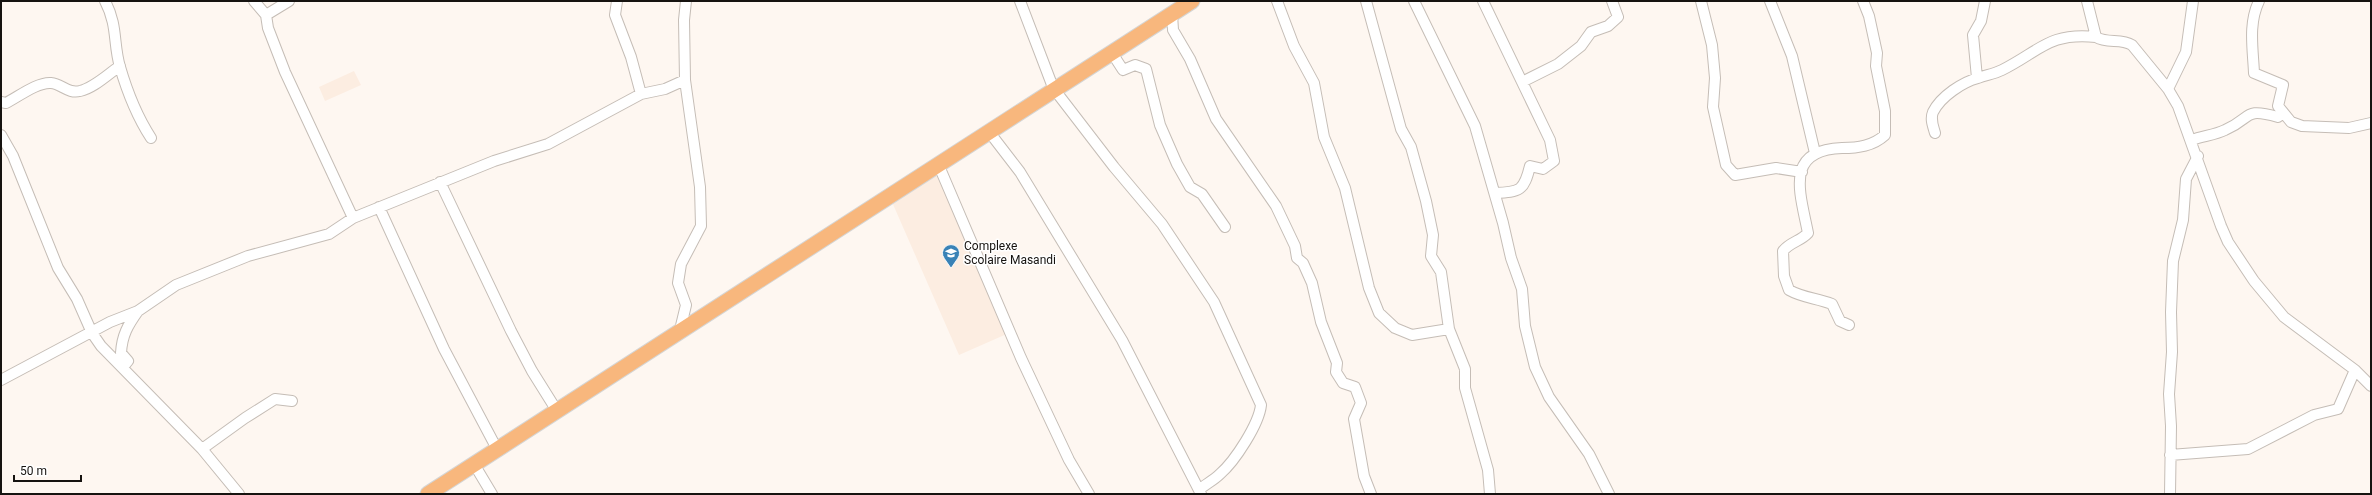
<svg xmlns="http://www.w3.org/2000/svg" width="2372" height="495" font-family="Roboto,sans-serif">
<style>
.built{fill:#fcede1}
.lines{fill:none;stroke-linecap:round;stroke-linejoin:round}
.minor-casing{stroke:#c5bdb6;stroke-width:12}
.highway-casing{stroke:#d5d5d4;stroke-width:17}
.minor{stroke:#fff;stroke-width:10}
.highway{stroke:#f8b77d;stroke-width:15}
.labels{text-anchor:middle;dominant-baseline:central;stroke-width:3;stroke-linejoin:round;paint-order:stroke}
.poi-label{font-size:12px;fill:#161310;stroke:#fff;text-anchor:start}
</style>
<rect width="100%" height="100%" fill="#fef7f1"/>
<path class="built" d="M 354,71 L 361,85 L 325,101 L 319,87 Z
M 940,173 L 1009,333 L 959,355 L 892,202 Z"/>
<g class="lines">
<g class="minor-casing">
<path id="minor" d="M 105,1 C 118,26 113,43 120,67 C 127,91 138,118 151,138
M 254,1 L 266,15 L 268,28 L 285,72 L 353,218
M 617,1 L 615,15 L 631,57 L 641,94
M 1020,1 L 1054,90
M 1277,1 L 1294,46 L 1314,83 L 1324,137 L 1345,188 L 1369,288 L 1379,313 L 1395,328 L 1412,335 L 1449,329
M 1366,1 L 1401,129 L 1411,147 L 1426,201 L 1433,235 L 1431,256 L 1441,272 L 1449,329 L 1465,369 L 1465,388 L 1488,470 L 1490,494
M 1414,1 L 1475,126 L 1503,223 L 1511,258 L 1522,289 L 1525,326 L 1535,367 L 1549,397 L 1589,454 L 1609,494
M 1483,1 L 1550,140 L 1554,161 L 1543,169 L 1530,166 C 1524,191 1520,192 1495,193
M 1701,1 L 1712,45 L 1715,78 L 1713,107 L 1726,165 L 1735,175 L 1776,168 L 1802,172
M 1770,1 L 1792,56 L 1815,153
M 2087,1 L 2096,37 C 2107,44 2121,38 2132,45 L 2168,89 L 2178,106 L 2221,226 L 2228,242 L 2254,281 L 2284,317 L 2355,370 L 2371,386
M 2259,1 C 2248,24 2253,49 2254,73 L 2283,85 L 2278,106 L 2291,122 L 2302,126 L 2349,128 L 2371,123
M 1172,14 L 1173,30 L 1190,59 L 1216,119 L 1276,206 L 1295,246 L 1297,258 L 1303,263 L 1312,283 L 1321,322 L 1337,363 L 1336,372 L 1343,383 L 1355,387 L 1361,403 L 1354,419 L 1364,476 L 1371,494
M 266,15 L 289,1
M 1112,53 L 1123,70 L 1135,65 L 1146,69 L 1160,125 L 1177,164 L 1190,187 L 1202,194 L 1225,227
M 1977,78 L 1973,35 L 1981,21 L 1985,1
M 1524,81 L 1558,64 L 1581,46 L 1591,32 L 1608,26 L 1618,17 L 1612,1
M 1054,89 L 1114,167 L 1162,224 L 1214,302 L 1261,405 C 1259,424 1235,461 1220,474 C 1214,480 1206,484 1200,489
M 2168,89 L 2186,52 L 2193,1
M 1,102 L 6,103 C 18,97 37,82 51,83 C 62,84 68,94 80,91 C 94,88 108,74 120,66
M 990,133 L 1020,172 L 1122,340 L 1201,494
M 1935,133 C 1933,126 1930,119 1933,112 C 1941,96 1963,82 1978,78 C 1986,75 1994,74 2002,70 C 2040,51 2049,32 2096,37
M 1,135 L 13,156 L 58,268 L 77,299 L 92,333 L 101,346 L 202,449 L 239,494
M 2192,140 C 2202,136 2215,135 2225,130 C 2253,118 2242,107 2278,117 L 2283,112
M 939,166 L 1021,358 L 1069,460 L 1089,494
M 440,182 L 511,331 L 532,371 L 557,411
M 379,207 L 444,349 L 497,449
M 1849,325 L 1840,321 L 1832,304 C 1817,298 1803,298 1789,290 L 1784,276 L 1783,251 C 1790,242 1801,241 1808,233 C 1800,192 1784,150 1842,148 C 1858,148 1873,146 1885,135 L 1885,111 L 1876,66 L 1877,53 L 1869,16 L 1863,1
M 680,330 L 686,305 L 678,283 L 681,264 L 701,226 L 700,187 L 685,80 L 684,20 L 686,1
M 123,367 L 128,361 L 121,353 C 122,335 128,325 138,311
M 1,380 L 110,322 L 138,311 L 176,285 L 248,256 L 329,234 L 353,218 L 494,161 L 548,144 L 641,94 L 665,89 L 685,80
M 202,449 L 245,418 L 275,399 L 292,401
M 2170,455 L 2248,449 L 2314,415 L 2338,409 L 2355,370
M 474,464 L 492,494
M 2170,494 L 2171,426 L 2169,394 L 2172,352 L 2171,312 L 2173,261 L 2183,220 L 2186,179 L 2198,156"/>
</g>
<g class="highway-casing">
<path id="highway" d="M 428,494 L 1192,1"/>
</g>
<use href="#minor" class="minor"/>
<use href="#highway" class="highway"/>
</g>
<defs>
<g id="school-pin" transform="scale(0.9)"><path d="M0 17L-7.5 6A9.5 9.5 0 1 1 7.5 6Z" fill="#3982b6" stroke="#fff"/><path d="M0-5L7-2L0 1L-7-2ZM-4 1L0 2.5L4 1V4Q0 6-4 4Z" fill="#fff"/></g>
</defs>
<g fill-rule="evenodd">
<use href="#school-pin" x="951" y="253"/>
</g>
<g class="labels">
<g class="poi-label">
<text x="964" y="246">Complexe<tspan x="964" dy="14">Scolaire Masandi</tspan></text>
</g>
</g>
<rect width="2372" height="495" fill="none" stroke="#161310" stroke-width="4"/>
<path d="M14 475v6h67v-6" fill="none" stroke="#161310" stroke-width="2"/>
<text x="20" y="475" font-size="12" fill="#161310" stroke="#ffffff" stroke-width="3" paint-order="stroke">50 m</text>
</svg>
